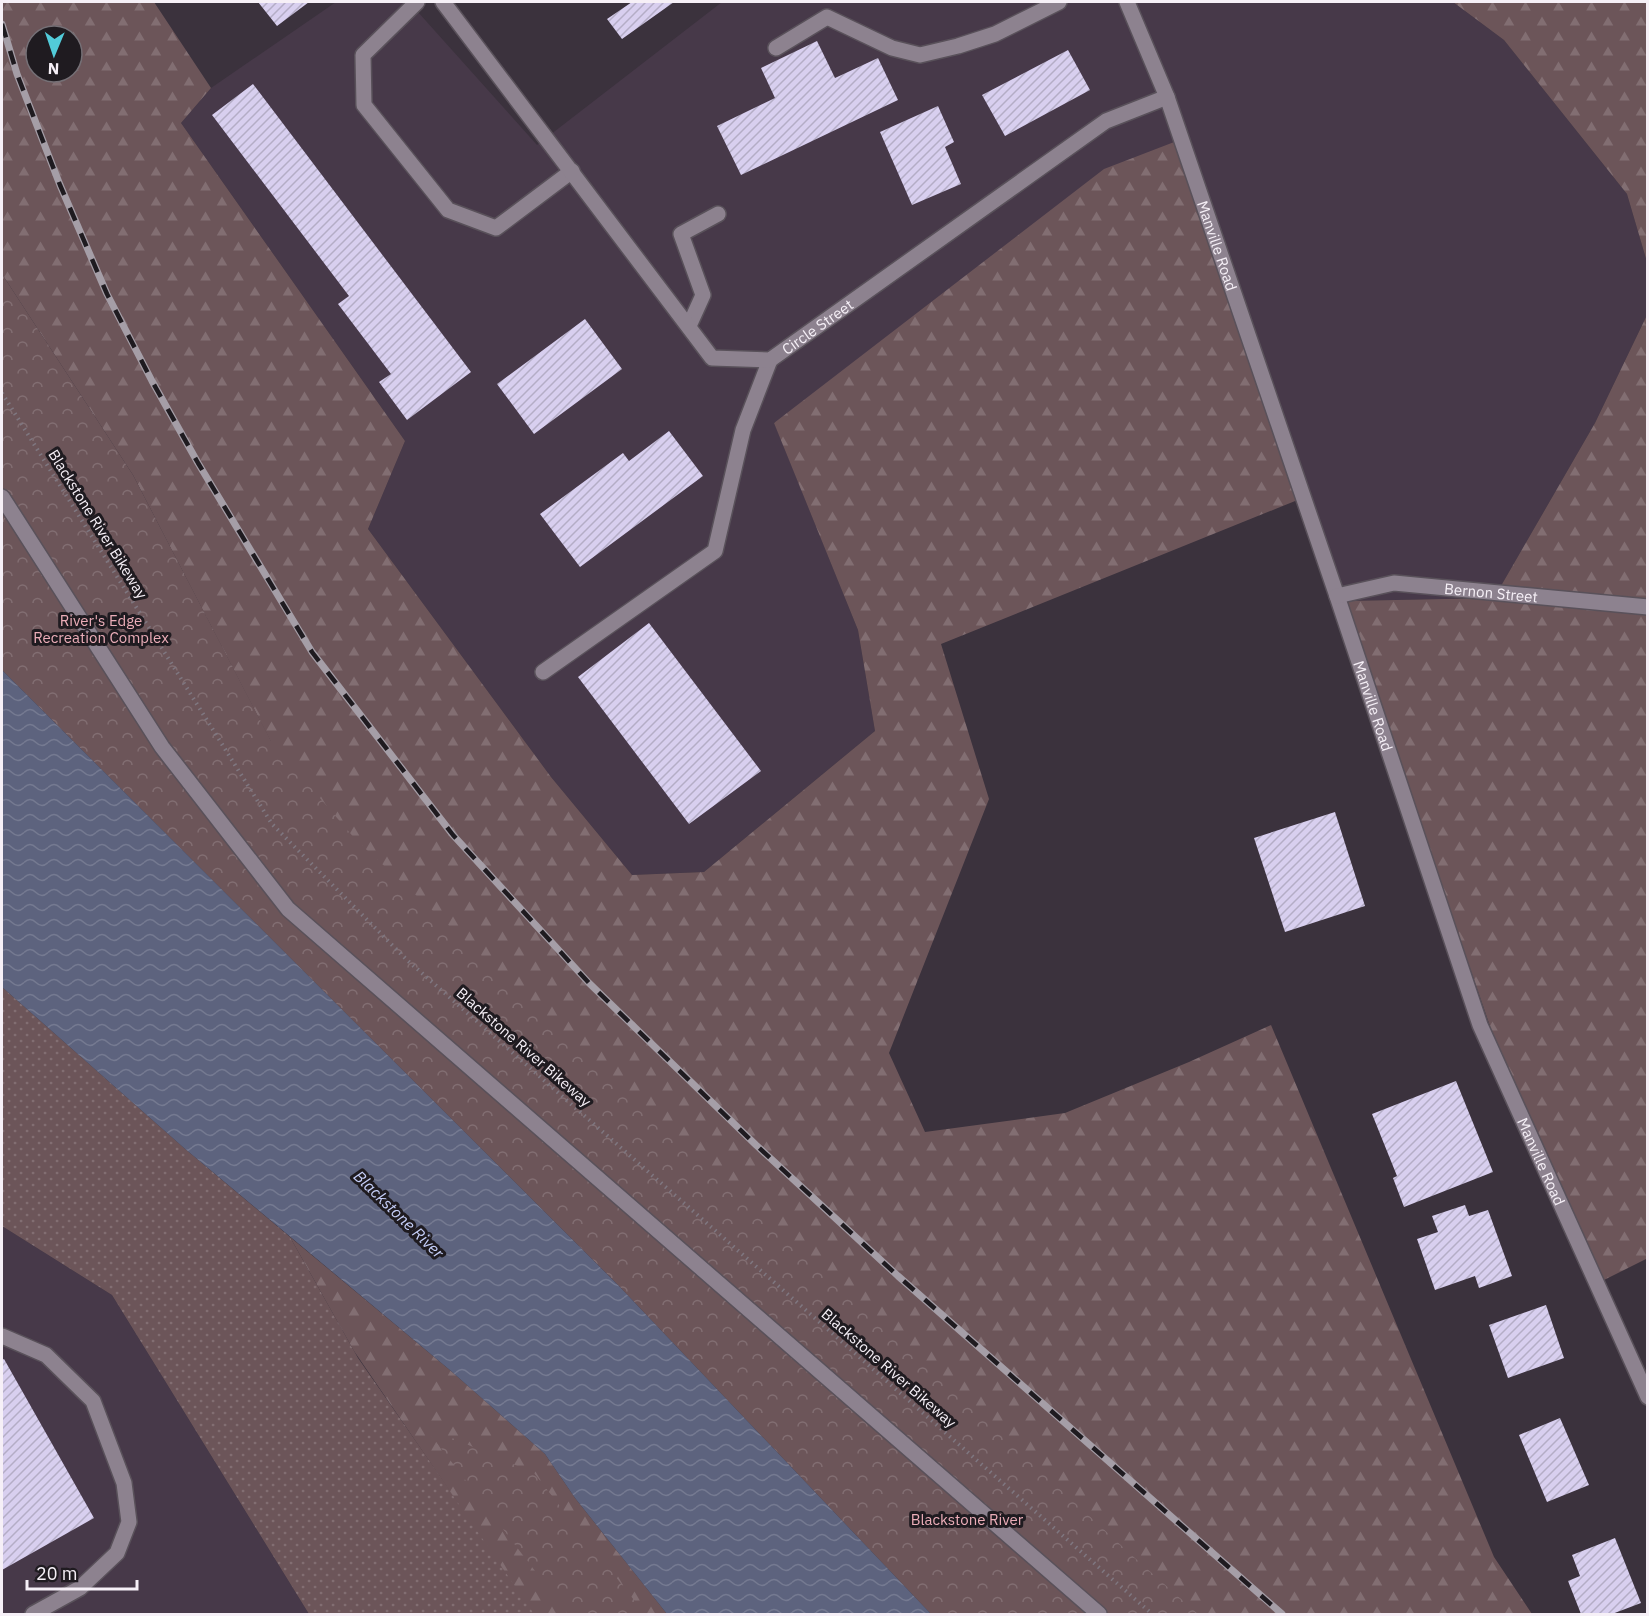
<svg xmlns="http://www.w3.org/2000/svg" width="1649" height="1616" font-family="'IBM Plex Sans',sans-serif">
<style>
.built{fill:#473949}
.grass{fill:url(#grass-dots)}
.forest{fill:url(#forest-firs);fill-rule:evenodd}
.park{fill:url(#park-crowns)}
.water{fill:url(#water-waves)}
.building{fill:url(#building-hatch)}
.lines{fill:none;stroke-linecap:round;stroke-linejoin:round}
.lane-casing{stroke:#59515a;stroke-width:18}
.street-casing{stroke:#59515a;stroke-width:18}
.secondary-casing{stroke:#59515a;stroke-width:18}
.path{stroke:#7f7780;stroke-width:4;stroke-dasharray:1.5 4.5;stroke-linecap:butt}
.lane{stroke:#8d828f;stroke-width:15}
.street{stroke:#8d828f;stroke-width:15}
.secondary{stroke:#8d828f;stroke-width:15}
.rail-casing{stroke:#a59ea7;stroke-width:7}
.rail{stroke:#1f1b20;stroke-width:4.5;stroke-dasharray:14;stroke-linecap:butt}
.labels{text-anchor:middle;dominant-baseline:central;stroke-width:6;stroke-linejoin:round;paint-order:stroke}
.street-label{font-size:15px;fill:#f6f0f7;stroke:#1f1b20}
.park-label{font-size:15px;fill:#ebadb8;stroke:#1f1b20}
.water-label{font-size:16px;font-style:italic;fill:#c6cff9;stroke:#1f1b20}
</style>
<defs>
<pattern id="grass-dots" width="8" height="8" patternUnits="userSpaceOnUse" patternTransform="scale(1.5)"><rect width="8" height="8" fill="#6c5559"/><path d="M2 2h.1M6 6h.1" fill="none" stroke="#826e72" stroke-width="1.8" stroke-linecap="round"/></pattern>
<pattern id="forest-firs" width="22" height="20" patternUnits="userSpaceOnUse" patternTransform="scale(1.5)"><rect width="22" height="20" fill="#6c5559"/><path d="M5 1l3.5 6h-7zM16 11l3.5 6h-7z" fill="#826e72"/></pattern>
<pattern id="park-crowns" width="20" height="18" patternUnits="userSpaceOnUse" patternTransform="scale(1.5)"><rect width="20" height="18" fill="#6c5559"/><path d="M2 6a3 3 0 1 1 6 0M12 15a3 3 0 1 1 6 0" fill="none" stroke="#826e72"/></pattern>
<pattern id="water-waves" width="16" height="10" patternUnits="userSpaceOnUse" patternTransform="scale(1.5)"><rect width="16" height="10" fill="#5d637e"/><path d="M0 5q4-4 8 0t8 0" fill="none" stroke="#757a91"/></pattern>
<pattern id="building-hatch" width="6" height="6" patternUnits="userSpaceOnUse" patternTransform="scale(1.5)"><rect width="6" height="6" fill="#d8cfef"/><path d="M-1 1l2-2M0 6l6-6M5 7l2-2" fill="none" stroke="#b4adc6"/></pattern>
</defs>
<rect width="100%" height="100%" fill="#3b323d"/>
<path class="built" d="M 336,2 L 409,2 L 537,145 L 722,2 L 1453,2 L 1504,40 L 1627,194 L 1647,262 L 1647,315 L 1595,423 L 1494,598 L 1346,601 L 1310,495 L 774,422 L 858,630 L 875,731 L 704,872 L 632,875 L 551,777 L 368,529 L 405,441 L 181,123 L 211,88 Z
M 2,1226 L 112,1295 L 309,1614 L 2,1614 Z"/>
<path class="grass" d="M 2,987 L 184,1148 L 290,1237 L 358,1358 L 536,1614 L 309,1614 L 112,1295 L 2,1226 Z"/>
<path class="forest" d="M 2,2 L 154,2 L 211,88 L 181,123 L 405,441 L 368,529 L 551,777 L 632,875 L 704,872 L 875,731 L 858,630 L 774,423 L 1104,169 L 1182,139 L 1310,495 L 941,644 L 989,799 L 889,1053 L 925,1132 L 1065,1113 L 1189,1062 L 1271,1025 L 1494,1557 L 1532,1614 L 1175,1614 L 313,823 L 133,475 L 2,274 ZM 36,36 L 72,36 L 72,72 L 36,72 Z
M 1453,2 L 1647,2 L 1647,262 L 1627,194 L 1504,40 Z
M 1647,315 L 1648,1258 L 1600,1282 L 1492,1032 L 1402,771 L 1346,601 L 1494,598 L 1595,423 Z
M 290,1237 L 451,1371 L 545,1454 L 575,1498 L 667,1614 L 534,1614 L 354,1351 Z"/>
<path class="park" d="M 2,274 L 133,475 L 271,741 L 356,840 L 1136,1559 L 1198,1614 L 931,1614 L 618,1285 L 2,670 Z
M 424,1426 L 534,1473 L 645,1614 L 568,1614 Z"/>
<path class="water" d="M 2,670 L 618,1285 L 931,1614 L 667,1614 L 575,1498 L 545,1454 L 451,1371 L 184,1148 L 2,987 Z"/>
<path class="building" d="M 258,2 L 309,2 L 277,26 Z
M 632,2 L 674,2 L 622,39 L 607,19 Z
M 817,41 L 835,78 L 878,58 L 898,100 L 741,175 L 717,126 L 775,98 L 761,68 Z
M 1068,50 L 1090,90 L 1005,136 L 982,95 Z
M 253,84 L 471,372 L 407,420 L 379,382 L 391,374 L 338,304 L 349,296 L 212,115 Z
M 938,106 L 954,142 L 945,147 L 961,184 L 912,205 L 880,132 Z
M 585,319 L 622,369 L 534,434 L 497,384 Z
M 669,431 L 703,476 L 580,567 L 540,514 L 623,453 L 629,461 Z
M 649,623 L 761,771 L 689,824 L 578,677 Z
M 1335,812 L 1365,906 L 1285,932 L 1254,838 Z
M 1456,1081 L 1493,1172 L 1404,1207 L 1393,1178 L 1397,1176 L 1372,1114 Z
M 1465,1205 L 1469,1216 L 1488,1210 L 1512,1276 L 1479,1288 L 1475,1276 L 1435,1290 L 1417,1239 L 1438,1232 L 1432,1216 Z
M 1546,1305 L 1564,1358 L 1508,1378 L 1489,1325 Z
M 4,1359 L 94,1518 L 2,1570 L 2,1360 Z
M 1560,1418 L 1589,1485 L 1547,1502 L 1519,1435 Z
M 1615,1538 L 1641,1603 L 1612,1614 L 1581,1614 L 1568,1581 L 1580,1576 L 1572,1555 Z"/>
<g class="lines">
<g class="lane-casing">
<path id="lane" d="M 417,2 L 363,55 L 364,105 L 448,210 L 496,228 L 572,171
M 776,48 L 827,17 L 892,48 L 920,55 L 958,46 L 995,34 L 1059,2
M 689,326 L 703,295 L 681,234 L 718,214
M 2,497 L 162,747 L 288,909 L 1099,1614
M 543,672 L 715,551 L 743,430 L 770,360
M 2,1336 L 46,1355 L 93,1401 L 124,1483 L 129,1522 L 117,1553 L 80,1588 L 33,1614"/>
</g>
<g class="street-casing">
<g id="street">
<path id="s1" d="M 443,2 L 712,358 L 770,360 L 1106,121 L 1167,97"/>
</g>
</g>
<g class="secondary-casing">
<g id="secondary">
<path id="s2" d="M 1127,2 L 1167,97 L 1337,596 L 1480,1025 L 1648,1397"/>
<path id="s3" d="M 1337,596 L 1394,583 L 1648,607"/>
</g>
</g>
<path class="path" d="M 2,393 L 272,824 L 407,960 L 1152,1614"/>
<use href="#lane" class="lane"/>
<use href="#street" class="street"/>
<use href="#secondary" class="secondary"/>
<g class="rail-casing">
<path id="rail" d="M 2,24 L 17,74 L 60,185 L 107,294 L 152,381 L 198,463 L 312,652 L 453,835 L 589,983 L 756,1145 L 898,1276 L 1282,1614"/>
</g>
<use href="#rail" class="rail"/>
</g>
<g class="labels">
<g class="street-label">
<text stroke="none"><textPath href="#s2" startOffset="260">Manville Road</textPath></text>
<text stroke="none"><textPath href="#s1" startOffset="562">Circle Street</textPath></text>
<text transform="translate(98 524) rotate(58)">Blackstone River Bikeway</text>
<text stroke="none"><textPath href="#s3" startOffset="156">Bernon Street</textPath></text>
<text stroke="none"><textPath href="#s2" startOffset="746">Manville Road</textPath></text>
<text transform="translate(524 1047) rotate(41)">Blackstone River Bikeway</text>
<text stroke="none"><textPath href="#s2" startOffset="1232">Manville Road</textPath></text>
<text transform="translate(889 1368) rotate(41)">Blackstone River Bikeway</text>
</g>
<g class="park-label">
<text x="101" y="620">River's Edge<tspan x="101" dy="17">Recreation Complex</tspan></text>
<text x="967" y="1519">Blackstone River</text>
</g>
<g class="water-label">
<text transform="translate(399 1214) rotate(44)">Blackstone River</text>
</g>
</g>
<rect width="1649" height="1616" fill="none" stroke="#f6f0f7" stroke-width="6"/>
<g transform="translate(54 54) rotate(182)"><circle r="28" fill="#1f1b20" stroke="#757076" stroke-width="1.5"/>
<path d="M0-4.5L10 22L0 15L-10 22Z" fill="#52cbd9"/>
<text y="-9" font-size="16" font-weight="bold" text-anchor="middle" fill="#f6f0f7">N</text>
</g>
<path d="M27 1580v9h110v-9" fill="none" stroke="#f6f0f7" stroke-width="3"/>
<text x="36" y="1580" font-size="18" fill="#f6f0f7" stroke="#1f1b20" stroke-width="4.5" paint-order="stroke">20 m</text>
</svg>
